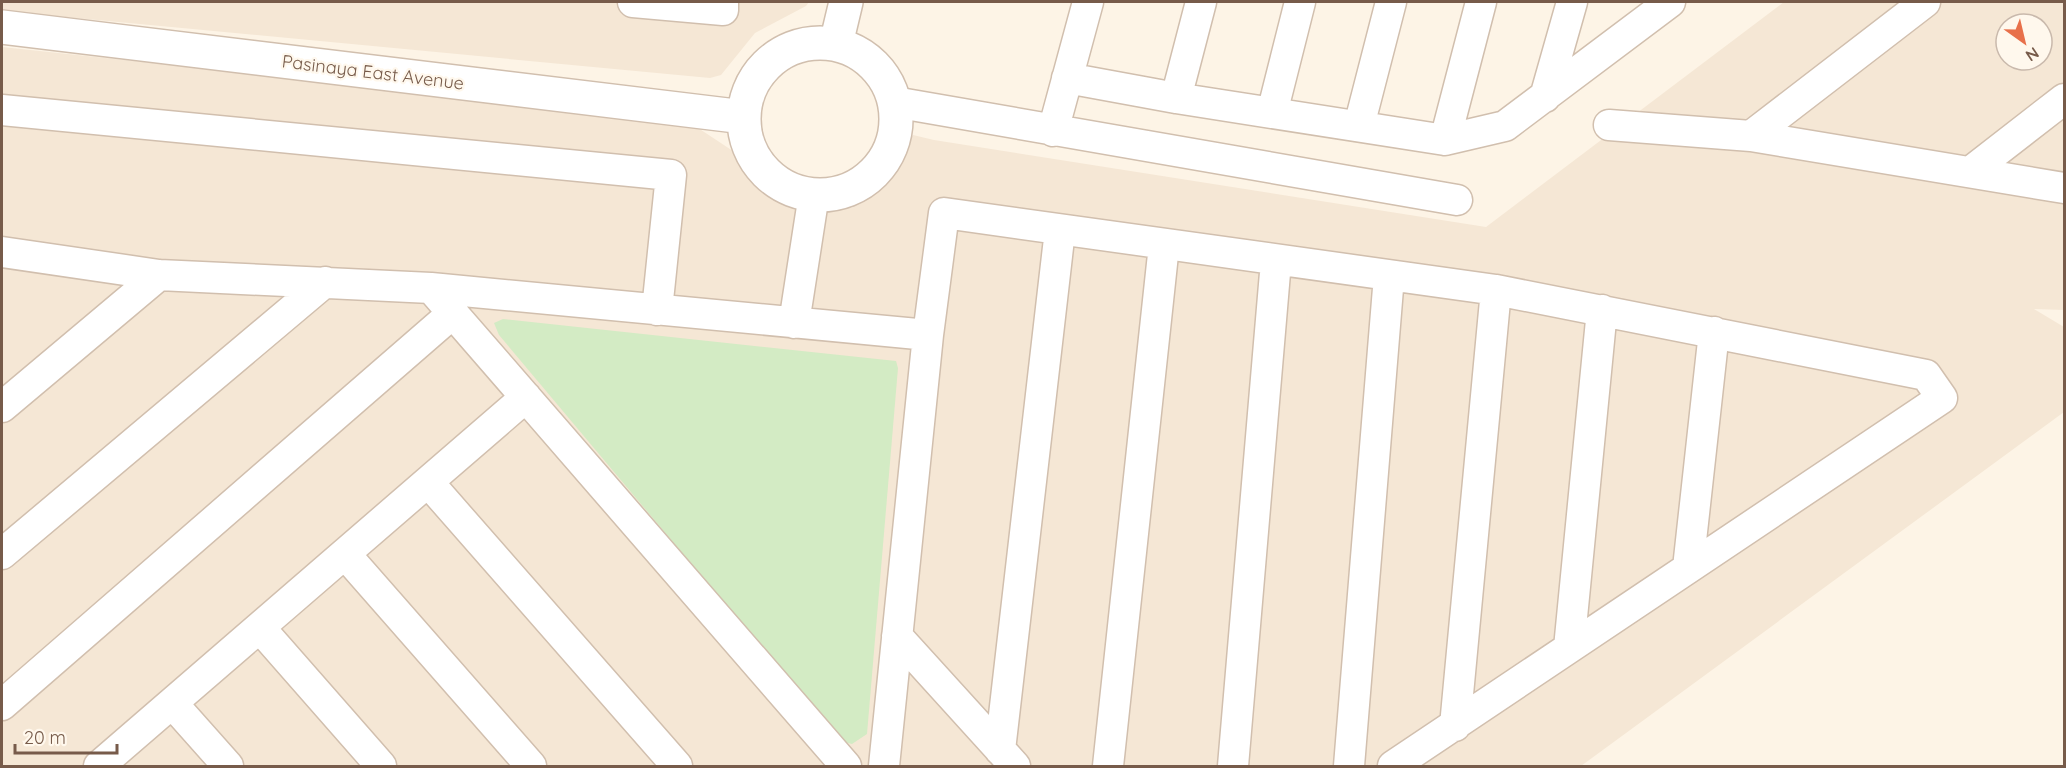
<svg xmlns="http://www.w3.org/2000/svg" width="2066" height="768" font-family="Quicksand,sans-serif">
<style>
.residential{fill:#f5e7d5;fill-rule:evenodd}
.green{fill:#d3ebc4}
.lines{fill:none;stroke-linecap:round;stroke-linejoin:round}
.minor-casing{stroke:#d1bfae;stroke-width:33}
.tertiary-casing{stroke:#d1bfae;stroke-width:36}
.minor{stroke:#fff;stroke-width:30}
.tertiary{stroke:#fff;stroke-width:33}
.labels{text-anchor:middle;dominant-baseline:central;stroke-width:4.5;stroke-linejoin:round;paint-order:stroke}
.street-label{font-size:18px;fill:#775b4a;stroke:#fff8ed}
</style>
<rect width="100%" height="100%" fill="#fdf4e6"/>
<path class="residential" d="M 2,2 L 809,2 L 806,6 L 755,33 L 721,75 L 710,78 L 2,11 Z
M 1784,2 L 2064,2 L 2064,310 L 2034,309 L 2064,327 L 2064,412 L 1581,766 L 2,766 L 2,47 L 686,120 L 739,155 L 792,203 L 852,208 L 896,162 L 913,135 L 934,140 L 1486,227 ZM 2006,24 L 2042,24 L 2042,60 L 2006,60 Z"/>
<path class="green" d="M 503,319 L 896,361 L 898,368 L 867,734 L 852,744 L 840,741 L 499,335 L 494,323 Z"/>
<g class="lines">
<g class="minor-casing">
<path id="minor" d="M 633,2 L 723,10 L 723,2
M 1067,78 L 1176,98 L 1445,140 L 1505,126 L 1670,2
M 1545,97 L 1572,2
M 1176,98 L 1201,2
M 894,102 L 1457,200
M 2,110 L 671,175 L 657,310
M 1272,113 L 1300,2
M 1609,125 L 1751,136 L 2064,188
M 1359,126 L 1391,2
M 1053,131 L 1088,2
M 1751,136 L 1925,2
M 1445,140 L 1481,2
M 1970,172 L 2064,99
M 2,252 L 159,275 L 431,288 L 928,335
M 431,288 L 846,766
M 794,323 L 814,194
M 2,407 L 159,275
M 428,482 L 677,766
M 2,554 L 325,282
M 345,554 L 531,766
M 1688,568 L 1714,332
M 260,628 L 381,766
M 897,636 L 1015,766
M 1569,648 L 1602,310
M 172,703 L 228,766
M 2,705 L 453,313
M 1455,726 L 1496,290
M 1000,750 L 1060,230
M 99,766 L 526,397
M 884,766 L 928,335 L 944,213 L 1496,290 L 1926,375 L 1942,398 L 1393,766
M 1108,766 L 1164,245
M 1233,766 L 1276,261
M 1349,766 L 1389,276"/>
</g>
<g class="tertiary-casing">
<path id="tertiary" d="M 2,27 L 744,117
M744 119a76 76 0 1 1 152 0a76 76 0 1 1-152 0Z
M 836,44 L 846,2"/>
</g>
<use href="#minor" class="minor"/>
<use href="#tertiary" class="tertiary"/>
</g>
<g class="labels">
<g class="street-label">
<text transform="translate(373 72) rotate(7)">Pasinaya East Avenue</text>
</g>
</g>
<rect width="2066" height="768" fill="none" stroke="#775b4a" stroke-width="6"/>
<g transform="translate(2024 42) rotate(146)"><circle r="28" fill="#fff8ed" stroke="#c9b9ac" stroke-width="1.5"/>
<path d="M0-4.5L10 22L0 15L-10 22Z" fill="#e8704a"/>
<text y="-9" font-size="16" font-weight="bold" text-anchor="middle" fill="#775b4a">N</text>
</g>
<path d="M15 744v9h102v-9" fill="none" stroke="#775b4a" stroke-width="3"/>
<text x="24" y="744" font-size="18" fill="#775b4a" stroke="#fff8ed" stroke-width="4.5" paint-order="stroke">20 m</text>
</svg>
